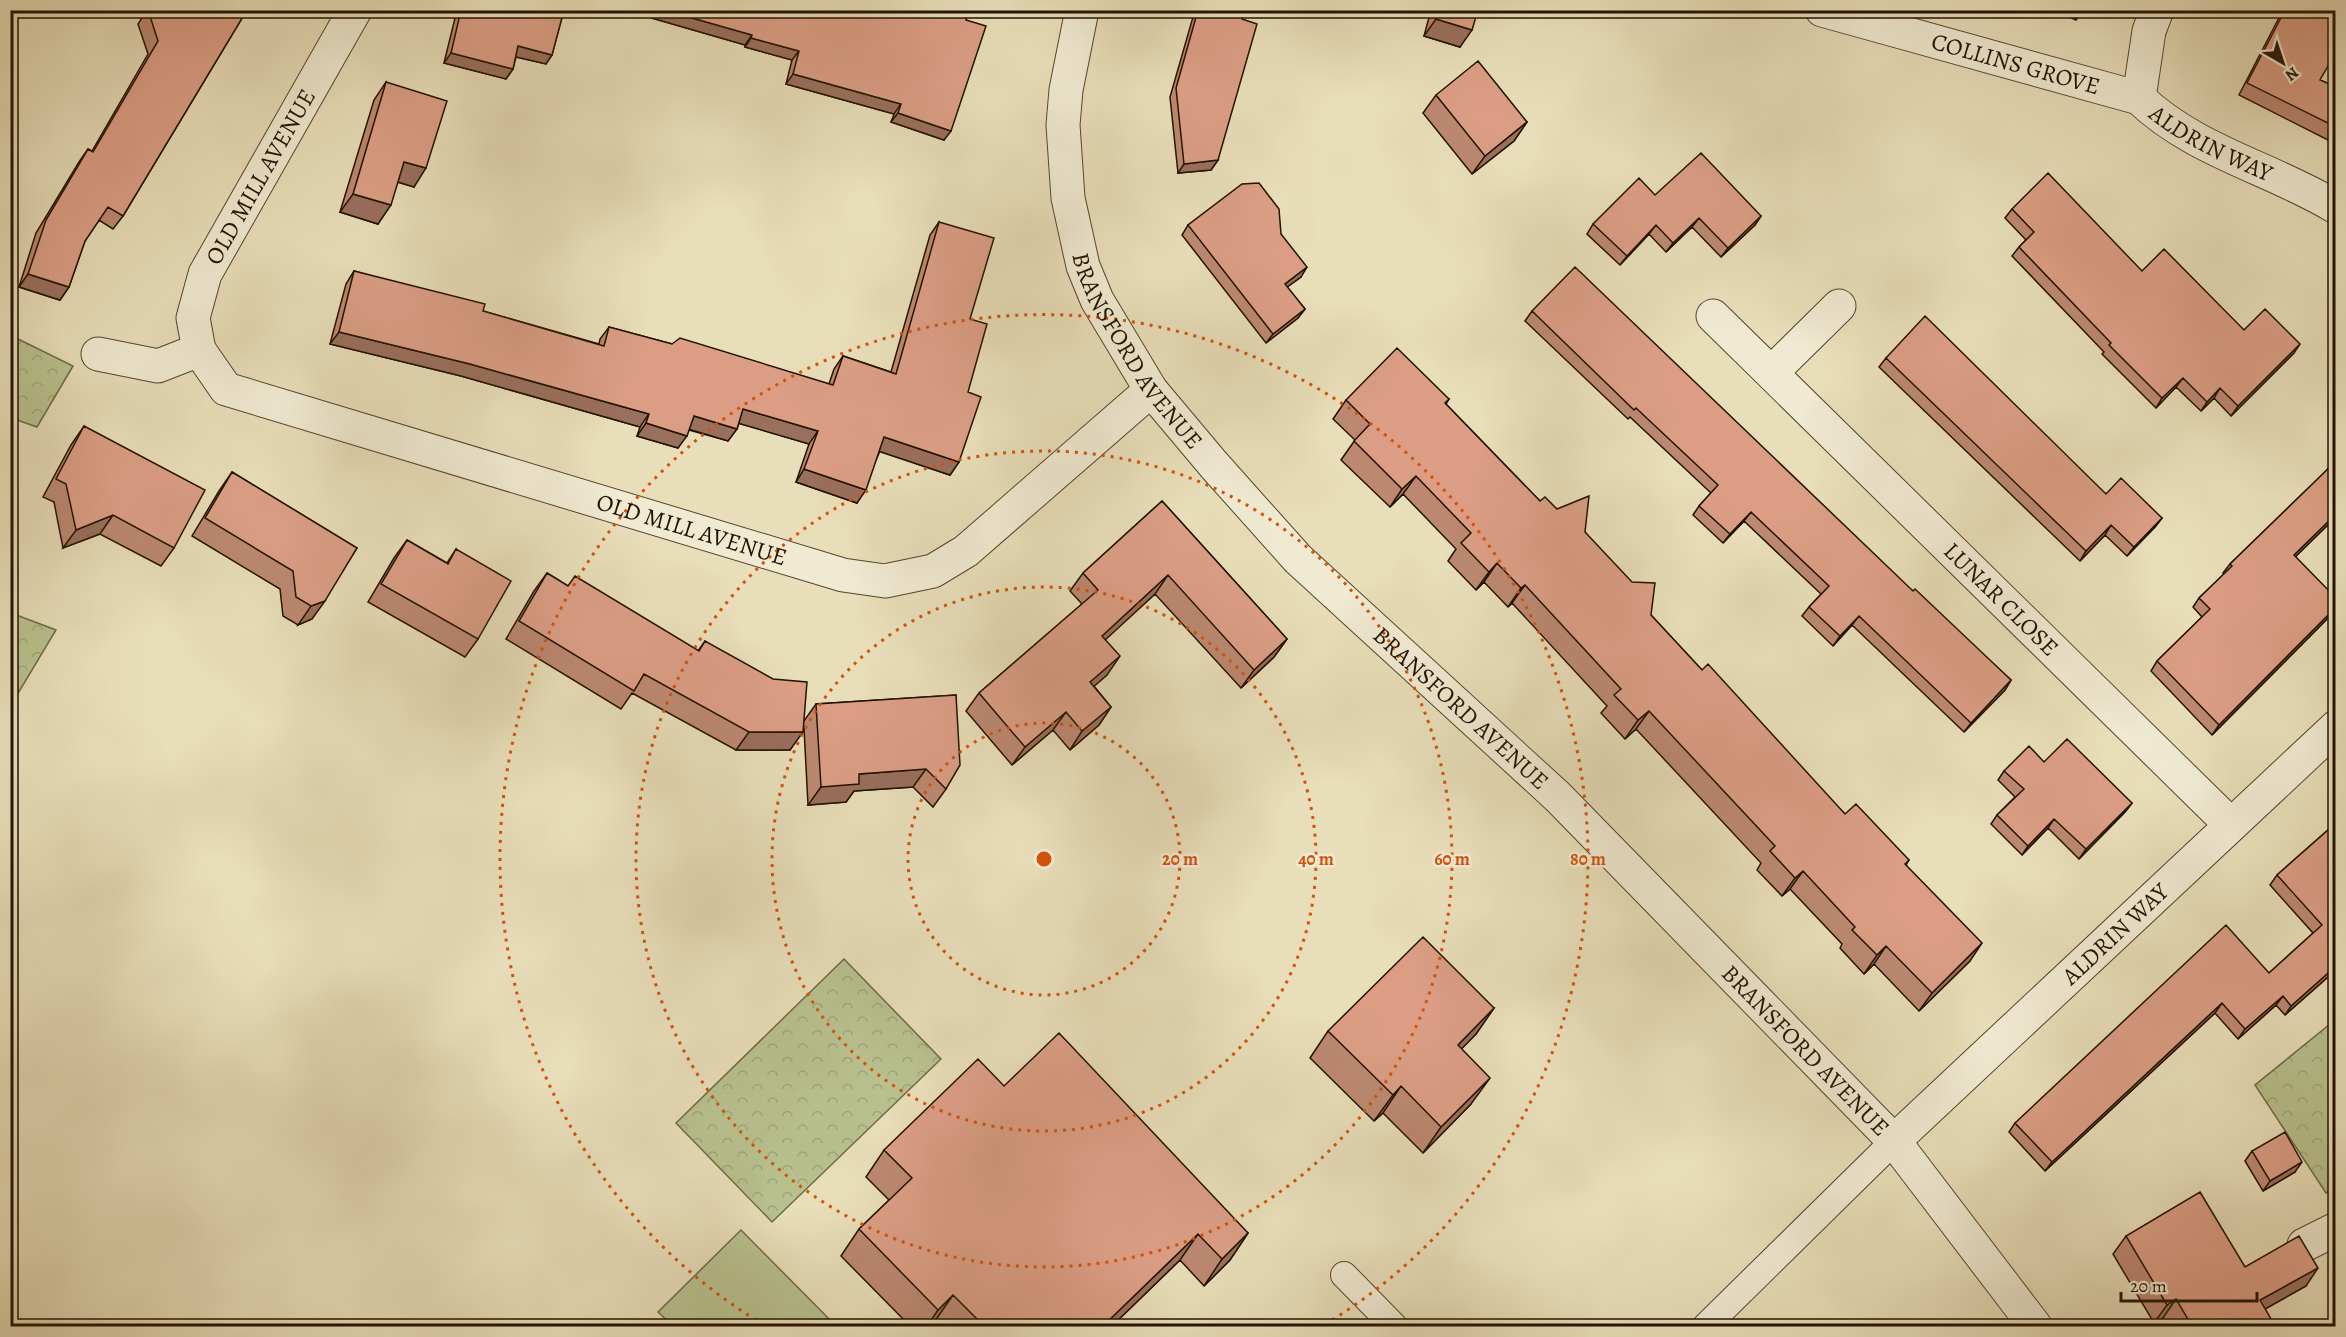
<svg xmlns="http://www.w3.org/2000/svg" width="2346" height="1337" font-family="Alegreya,serif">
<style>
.park{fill:url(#park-crowns);stroke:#6e6a48;stroke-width:1.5}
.garden{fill:#b8c18e;stroke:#6e6a48;stroke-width:1.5}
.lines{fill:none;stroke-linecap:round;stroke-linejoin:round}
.service-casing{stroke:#54452f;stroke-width:28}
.minor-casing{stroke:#54452f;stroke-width:35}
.service{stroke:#f0ead2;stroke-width:26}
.minor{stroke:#f0ead2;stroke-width:33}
.wall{fill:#bc8872;stroke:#231201;stroke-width:1.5}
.shaded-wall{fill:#996f5d;stroke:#231201;stroke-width:1.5}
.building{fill:#db9e85;stroke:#231201;stroke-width:1.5}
.ring{fill:none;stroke:#d4520b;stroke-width:3;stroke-dasharray:3 6}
.labels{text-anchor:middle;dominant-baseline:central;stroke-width:5;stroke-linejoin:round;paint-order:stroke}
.street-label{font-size:24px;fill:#231201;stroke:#f0ead2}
.centre{fill:#d4520b;stroke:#f0ead2;stroke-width:3}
.ring-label{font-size:18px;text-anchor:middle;font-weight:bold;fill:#d4520b;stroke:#f0ead2;stroke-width:5;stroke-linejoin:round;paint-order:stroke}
</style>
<defs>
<pattern id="park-crowns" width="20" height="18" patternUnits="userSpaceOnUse" patternTransform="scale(1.5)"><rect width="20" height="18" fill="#b8c18e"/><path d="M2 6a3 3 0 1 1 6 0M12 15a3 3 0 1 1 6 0" fill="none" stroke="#9ea579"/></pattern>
</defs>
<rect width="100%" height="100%" fill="#e8deb9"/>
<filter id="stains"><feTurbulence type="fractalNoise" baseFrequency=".00333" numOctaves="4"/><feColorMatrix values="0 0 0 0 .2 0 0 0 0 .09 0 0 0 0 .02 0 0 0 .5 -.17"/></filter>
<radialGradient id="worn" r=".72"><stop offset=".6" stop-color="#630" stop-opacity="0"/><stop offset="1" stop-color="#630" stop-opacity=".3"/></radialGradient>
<path class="park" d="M 10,335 L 73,366 L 37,427 L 11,418 Z
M 11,613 L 56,630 L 11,705 L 10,613 Z
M 844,959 L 941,1059 L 772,1222 L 676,1123 Z
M 2335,1020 L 2335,1188 L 2326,1193 L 2255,1085 Z"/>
<path class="garden" d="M 741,1230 L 836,1326 L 673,1326 L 658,1312 Z"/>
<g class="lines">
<g class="service-casing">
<path id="service" d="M 1344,1275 L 1394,1326
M 1706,1326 L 1894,1141"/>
</g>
<g class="minor-casing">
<g id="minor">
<path id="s1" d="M 1082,10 L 1066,90 L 1063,125 L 1068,198 L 1083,266 L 1097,300 L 1151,390 L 1214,465 L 1298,559 L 1558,797 L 1894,1141 L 2035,1326"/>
<path id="s2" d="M 1822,10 L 2139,98"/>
<path id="s3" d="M 2157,10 L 2149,31 L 2139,98 C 2194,151 2271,168 2336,207"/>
<path id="s4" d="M 1713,316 L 2230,824"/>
<path id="s5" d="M 199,350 L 193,318 L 205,274 L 355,10"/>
<path id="s6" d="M 98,354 L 158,366 L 199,350 L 226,389 L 843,575 L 885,581 L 933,571 L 966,551 L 1151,390"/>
<path d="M 1772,372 L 1839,306"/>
<path id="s7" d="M 1894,1141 L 2336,727"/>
<path d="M 2304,1245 L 2336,1229"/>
</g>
</g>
<use href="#service" class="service"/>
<use href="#minor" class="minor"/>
</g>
<path class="wall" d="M 147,10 L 247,10 L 123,216 L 113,229 L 99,220 L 85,241 L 69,287 L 60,300 L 19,287 L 36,233 L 79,162 L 88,149 L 92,151 L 148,54 L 138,24 Z
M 457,10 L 564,10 L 552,55 L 546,64 L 516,57 L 513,69 L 506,79 L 444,63 Z
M 624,10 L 968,10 L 944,140 L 891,122 L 894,114 L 786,84 L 792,60 L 745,47 L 745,45 Z
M 1195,10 L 1245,10 L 1242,19 L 1218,160 L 1211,170 L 1178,173 L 1170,97 Z
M 1431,10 L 1478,10 L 1460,47 L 1424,36 Z
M 2283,10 L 2336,10 L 2320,80 L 2336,87 L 2336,144 L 2239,95 Z
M 386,82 L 414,187 L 398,182 L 378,224 L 340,212 L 374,100 Z
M 1436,95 L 1527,122 L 1514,141 L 1472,174 L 1423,113 Z
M 1655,195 L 1761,216 L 1755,225 L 1721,257 L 1692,227 L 1666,252 L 1649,234 L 1620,265 L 1587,234 L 1593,224 Z
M 2012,209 L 2142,271 L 2244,330 L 2294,353 L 2231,416 L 2214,398 L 2201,411 L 2176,387 L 2156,408 L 2102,354 L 2104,352 L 2012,256 L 2019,247 L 2026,240 L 2005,218 Z
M 939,222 L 970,319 L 968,392 L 959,462 L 950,475 L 880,451 L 857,503 L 796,482 L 809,444 L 739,423 L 737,429 L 728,441 L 689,430 L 678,448 L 637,436 L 640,427 L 461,376 L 330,344 L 346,284 L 354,271 L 483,311 L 599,344 L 600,339 L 609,327 L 672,344 L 829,384 L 834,369 L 843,356 L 891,372 L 930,235 Z
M 1188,225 L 1281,234 L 1301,277 L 1287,287 L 1305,309 L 1298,318 L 1266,343 L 1182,235 Z
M 1532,311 L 1913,591 L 2011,680 L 2005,690 L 1964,732 L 1852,625 L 1833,646 L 1802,616 L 1809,607 L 1821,594 L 1744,521 L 1723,543 L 1693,515 L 1699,506 L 1711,493 L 1630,417 L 1628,419 L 1525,321 Z
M 1886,358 L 2106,494 L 2162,518 L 2155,527 L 2127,556 L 2105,535 L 2080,561 L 1879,367 Z
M 1449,399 L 1446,404 L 1540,501 L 1557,509 L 1585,532 L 1651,615 L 1702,670 L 1845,814 L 1909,860 L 1906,865 L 1970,961 L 1919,1011 L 1874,964 L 1864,974 L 1840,948 L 1842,944 L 1790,889 L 1782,896 L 1757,870 L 1761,863 L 1636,729 L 1625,739 L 1601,713 L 1607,706 L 1512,603 L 1508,607 L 1484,582 L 1476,590 L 1448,561 L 1456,549 L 1403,494 L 1390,507 L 1341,460 L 1355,440 L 1333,419 L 1346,400 Z
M 84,426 L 174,548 L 161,566 L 100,534 L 63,548 L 54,502 L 43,497 L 71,445 Z
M 2336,458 L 2336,517 L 2295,557 L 2334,612 L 2212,735 L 2151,671 L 2157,661 L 2202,617 L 2193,607 L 2199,598 L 2224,574 L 2223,573 L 2230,564 L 2326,471 Z
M 232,472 L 357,548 L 312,619 L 298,625 L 283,616 L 280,589 L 192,536 L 219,491 Z
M 1162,501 L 1287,639 L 1274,657 L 1241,688 L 1155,594 L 1105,639 L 1107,675 L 1094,686 L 1111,707 L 1099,725 L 1070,750 L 1053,730 L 1012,765 L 966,711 L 979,693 L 1082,604 L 1070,591 L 1083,573 Z
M 407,540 L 447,563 L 456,549 L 478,639 L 465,657 L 368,602 L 394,558 Z
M 547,573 L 568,586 L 698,651 L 705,641 L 804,721 L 816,704 L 956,695 L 946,789 L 933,807 L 913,787 L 854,791 L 846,802 L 808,805 L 804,728 L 790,750 L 736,750 L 632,693 L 621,709 L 506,639 L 534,591 Z
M 2044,762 L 2132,803 L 2125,812 L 2079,859 L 2048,828 L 2022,855 L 1991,824 L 1997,815 L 2015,797 L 1998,780 L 2004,771 Z
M 2336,823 L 2336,970 L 2285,1015 L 2276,1005 L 2238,1039 L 2215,1013 L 2045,1171 L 2009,1132 L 2015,1123 L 2269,973 L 2313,933 L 2270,885 L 2277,875 Z
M 1494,1008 L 1476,1034 L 1461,1049 L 1471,1104 L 1423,1153 L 1383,1113 L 1374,1121 L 1310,1058 L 1328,1031 Z
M 1004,1086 L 1248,1233 L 1230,1260 L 1204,1286 L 1180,1260 L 1112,1326 L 940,1326 L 935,1321 L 930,1326 L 910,1326 L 841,1256 L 859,1229 L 889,1200 L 866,1177 L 884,1150 Z
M 2252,1151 L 2295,1172 L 2263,1191 L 2245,1161 Z
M 2126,1236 L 2245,1267 L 2306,1286 L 2265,1309 L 2275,1326 L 2168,1326 L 2163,1318 L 2154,1323 L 2113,1254 Z"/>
<path class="shaded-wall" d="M 624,10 L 664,10 L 752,35 L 745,45 Z
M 2054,10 L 2082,10 L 2083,11 L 2076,20 Z
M 1436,19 L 1472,30 L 1460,47 L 1424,36 Z
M 751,38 L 799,51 L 792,60 L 745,47 Z
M 518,46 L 552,55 L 546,64 L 512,56 Z
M 451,53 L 513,69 L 506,79 L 444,63 Z
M 793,74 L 901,104 L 894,114 L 786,84 Z
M 898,113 L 951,131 L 944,140 L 891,122 Z
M 1527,122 L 1514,141 L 1472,174 L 1485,156 Z
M 1218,160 L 1211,170 L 1178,173 L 1184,164 Z
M 404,162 L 426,168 L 414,187 L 391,180 Z
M 353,194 L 391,205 L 378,224 L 340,212 Z
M 1761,216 L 1755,225 L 1721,257 L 1728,248 Z
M 1699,218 L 1692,227 L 1666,252 L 1673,243 Z
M 1656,225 L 1649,234 L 1620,265 L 1627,256 Z
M 1307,267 L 1301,277 L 1279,293 L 1285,284 Z
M 28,274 L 69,287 L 60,300 L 19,287 Z
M 1305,309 L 1298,318 L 1266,343 L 1273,334 Z
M 339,332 L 470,364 L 649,414 L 640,427 L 461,376 L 330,344 Z
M 2300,344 L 2294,353 L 2231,416 L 2238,406 Z
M 2183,378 L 2176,387 L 2156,408 L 2162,398 Z
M 2220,388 L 2214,398 L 2201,411 L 2207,402 Z
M 743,409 L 818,431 L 809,444 L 734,422 Z
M 694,416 L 737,429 L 728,441 L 685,428 Z
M 646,423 L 687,436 L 678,448 L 637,436 Z
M 884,437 L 959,462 L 950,475 L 875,450 Z
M 804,469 L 866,490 L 857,503 L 796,482 Z
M 1416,476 L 1403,494 L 1390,507 L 1402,489 Z
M 1751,512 L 1744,521 L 1723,543 L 1730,534 Z
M 2336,514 L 2336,517 L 2287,565 L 2294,555 Z
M 113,515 L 100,534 L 63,548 L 76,530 Z
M 2162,518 L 2155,527 L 2127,556 L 2134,547 Z
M 2111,525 L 2105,535 L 2080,561 L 2086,551 Z
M 1497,563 L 1484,582 L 1476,590 L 1489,572 Z
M 1168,575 L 1155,594 L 1090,654 L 1102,636 Z
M 1525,585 L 1512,603 L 1508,607 L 1521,588 Z
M 325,601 L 312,619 L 298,625 L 311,606 Z
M 2336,607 L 2334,612 L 2212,735 L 2219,725 Z
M 1859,616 L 1852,625 L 1833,646 L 1840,636 Z
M 1287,639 L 1274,657 L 1241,688 L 1254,670 Z
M 1120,656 L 1107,675 L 1077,701 L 1090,682 Z
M 2011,680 L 2005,690 L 1964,732 L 1971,723 Z
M 1111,707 L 1099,725 L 1070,750 L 1082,731 Z
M 1649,711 L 1636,729 L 1625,739 L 1638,720 Z
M 1066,712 L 1053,730 L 1012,765 L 1025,747 Z
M 749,732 L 803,732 L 790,750 L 736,750 Z
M 926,769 L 913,787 L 854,791 L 846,802 L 808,805 L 821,787 L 859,774 Z
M 2132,803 L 2125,812 L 2079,859 L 2086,849 Z
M 2054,819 L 2048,828 L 2022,855 L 2028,846 Z
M 1803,871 L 1790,889 L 1782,896 L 1795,878 Z
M 1982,943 L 1970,961 L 1919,1011 L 1932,993 Z
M 1886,946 L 1874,964 L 1864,974 L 1877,955 Z
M 2336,966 L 2336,970 L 2285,1015 L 2291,1006 Z
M 2283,996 L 2276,1005 L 2238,1039 L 2245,1029 Z
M 2222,1003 L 2215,1013 L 2045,1171 L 2052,1162 Z
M 1494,1008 L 1476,1034 L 1439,1072 L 1458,1045 Z
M 1490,1078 L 1471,1104 L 1423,1153 L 1441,1127 Z
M 1401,1086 L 1383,1113 L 1374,1121 L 1393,1095 Z
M 2302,1162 L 2295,1172 L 2263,1191 L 2270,1181 Z
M 1248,1233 L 1230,1260 L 1204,1286 L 1222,1259 Z
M 1198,1234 L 1180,1260 L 1112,1326 L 1103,1326 Z
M 2318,1268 L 2306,1286 L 2247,1319 L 2260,1300 Z
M 953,1295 L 935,1321 L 930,1326 L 927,1326 L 938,1310 Z
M 2176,1299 L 2163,1318 L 2154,1323 L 2167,1305 Z"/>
<path class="building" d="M 148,10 L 247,10 L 123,216 L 108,207 L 85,241 L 69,287 L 28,274 L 46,220 L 88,149 L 93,152 L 158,41 Z
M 461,10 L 564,10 L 552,55 L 518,46 L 513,69 L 451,53 Z
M 664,10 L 968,10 L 969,11 L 966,20 L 986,26 L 951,131 L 898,113 L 901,104 L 793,74 L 799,51 L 751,38 L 752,35 Z
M 1198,10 L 1245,10 L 1242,19 L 1257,24 L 1218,160 L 1184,164 L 1176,88 Z
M 1438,10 L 1478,10 L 1472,30 L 1436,19 Z
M 2285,10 L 2336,10 L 2336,52 L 2320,80 L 2336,87 L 2336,127 L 2247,83 Z
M 1478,61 L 1527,122 L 1485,156 L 1436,95 Z
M 386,82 L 447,101 L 426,168 L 404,162 L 391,205 L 353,194 Z
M 1701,153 L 1761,216 L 1728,248 L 1699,218 L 1673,243 L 1656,225 L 1627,256 L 1593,224 L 1639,178 L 1655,195 Z
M 2048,173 L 2142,271 L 2164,249 L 2244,330 L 2265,309 L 2300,344 L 2238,406 L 2220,388 L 2207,402 L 2183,378 L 2162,398 L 2109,345 L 2111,343 L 2019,247 L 2034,232 L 2012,209 Z
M 1259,183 L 1279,209 L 1281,234 L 1307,267 L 1285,284 L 1305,309 L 1273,334 L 1188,225 L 1242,184 Z
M 939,222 L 994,238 L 970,319 L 987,324 L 968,392 L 981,397 L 959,462 L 884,437 L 866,490 L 804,469 L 818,431 L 743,409 L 737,429 L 694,416 L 687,436 L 646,423 L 649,414 L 470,364 L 339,332 L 354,271 L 485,304 L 483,311 L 604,346 L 609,327 L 672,344 L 680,338 L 833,385 L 843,356 L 896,374 Z
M 1575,267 L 1913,591 L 1915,589 L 2011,680 L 1971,723 L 1859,616 L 1840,636 L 1809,607 L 1829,586 L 1751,512 L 1730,534 L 1699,506 L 1718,485 L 1636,408 L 1634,410 L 1532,311 Z
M 1925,316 L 2106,494 L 2121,478 L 2162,518 L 2134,547 L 2111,525 L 2086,551 L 1886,358 Z
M 1397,348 L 1449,399 L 1445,403 L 1540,501 L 1545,497 L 1557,509 L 1589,496 L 1585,532 L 1632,582 L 1655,583 L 1651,615 L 1702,670 L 1708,664 L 1845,814 L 1856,804 L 1909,860 L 1905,864 L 1982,943 L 1932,993 L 1886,946 L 1877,955 L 1852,930 L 1855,927 L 1803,871 L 1795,878 L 1770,851 L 1775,846 L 1649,711 L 1638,720 L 1614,695 L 1621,689 L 1525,585 L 1521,588 L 1497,563 L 1489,572 L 1461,543 L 1471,533 L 1416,476 L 1402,489 L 1354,441 L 1370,424 L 1346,400 Z
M 84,426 L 205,490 L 174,548 L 113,515 L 76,530 L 66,484 L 56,479 Z
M 2336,458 L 2336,514 L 2294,555 L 2336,598 L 2336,607 L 2219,725 L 2157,661 L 2210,609 L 2199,598 L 2232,566 L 2230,564 L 2334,463 L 2332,462 Z
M 232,472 L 357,548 L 325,601 L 311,606 L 296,597 L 293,571 L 205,518 Z
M 1162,501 L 1287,639 L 1254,670 L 1168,575 L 1102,636 L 1120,656 L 1090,682 L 1111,707 L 1082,731 L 1066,712 L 1025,747 L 979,693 L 1098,590 L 1083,573 Z
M 407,540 L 448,564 L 456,549 L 511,581 L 478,639 L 381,584 Z
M 547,573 L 568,586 L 575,576 L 699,651 L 705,641 L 773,679 L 807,682 L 803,732 L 749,732 L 644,674 L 634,691 L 519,621 Z
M 956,695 L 960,765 L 946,789 L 926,769 L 859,774 L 859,784 L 821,787 L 816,704 Z
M 2067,739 L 2132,803 L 2086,849 L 2054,819 L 2028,846 L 1997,815 L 2024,789 L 2004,771 L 2029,746 L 2044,762 Z
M 2336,823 L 2336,966 L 2291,1006 L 2283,996 L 2245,1029 L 2222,1003 L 2052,1162 L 2015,1123 L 2226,925 L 2269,973 L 2322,925 L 2277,875 Z
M 1423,937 L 1494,1008 L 1458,1045 L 1490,1078 L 1441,1127 L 1401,1086 L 1393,1095 L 1328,1031 Z
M 1059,1033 L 1248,1233 L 1222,1259 L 1198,1234 L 1103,1326 L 984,1326 L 953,1295 L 938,1310 L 859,1229 L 912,1178 L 884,1150 L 978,1059 L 1004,1086 Z
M 2285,1132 L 2302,1162 L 2270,1181 L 2252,1151 Z
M 2200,1192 L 2245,1267 L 2299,1236 L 2318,1268 L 2260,1300 L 2275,1326 L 2192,1326 L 2176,1299 L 2167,1305 L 2126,1236 Z"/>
<g class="ring">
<circle cx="1044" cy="859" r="136"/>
<circle cx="1044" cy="859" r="272"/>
<circle cx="1044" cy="859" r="408"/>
<path d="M764 1325A544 544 0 1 1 1324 1325"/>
</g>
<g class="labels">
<g class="street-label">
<text stroke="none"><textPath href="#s2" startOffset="201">COLLINS GROVE</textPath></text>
<text stroke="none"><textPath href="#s3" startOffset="176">ALDRIN WAY</textPath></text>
<text stroke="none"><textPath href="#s5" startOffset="190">OLD MILL AVENUE</textPath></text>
<text stroke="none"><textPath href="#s1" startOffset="360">BRANSFORD AVENUE</textPath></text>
<text stroke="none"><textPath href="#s6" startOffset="639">OLD MILL AVENUE</textPath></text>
<text stroke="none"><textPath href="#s4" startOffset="404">LUNAR CLOSE</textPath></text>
<text stroke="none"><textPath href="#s1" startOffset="846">BRANSFORD AVENUE</textPath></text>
<text stroke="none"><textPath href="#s7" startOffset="303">ALDRIN WAY</textPath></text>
<text stroke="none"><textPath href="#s1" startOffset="1332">BRANSFORD AVENUE</textPath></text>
</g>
</g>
<circle cx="1044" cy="859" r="9" class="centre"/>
<g class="ring-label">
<text x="1180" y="865">20 m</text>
<text x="1316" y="865">40 m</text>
<text x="1452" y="865">60 m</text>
<text x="1588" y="865">80 m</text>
</g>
<rect width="2346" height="1337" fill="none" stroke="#e8deb9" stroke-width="36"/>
<rect x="12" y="12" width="2322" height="1313" fill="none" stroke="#231201" stroke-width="3"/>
<rect x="18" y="18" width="2310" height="1301" fill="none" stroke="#231201" stroke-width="1.5"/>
<g transform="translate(2283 63) rotate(141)" stroke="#f0ead2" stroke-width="4.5" paint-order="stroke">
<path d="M0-4.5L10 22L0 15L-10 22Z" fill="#231201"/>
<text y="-9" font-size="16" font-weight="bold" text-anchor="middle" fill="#231201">N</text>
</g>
<path d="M2121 1292v9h136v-9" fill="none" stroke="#231201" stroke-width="3"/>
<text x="2130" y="1292" font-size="18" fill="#231201" stroke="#f0ead2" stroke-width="4.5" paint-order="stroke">20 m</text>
<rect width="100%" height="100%" filter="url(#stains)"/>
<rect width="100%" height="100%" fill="url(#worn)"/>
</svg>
